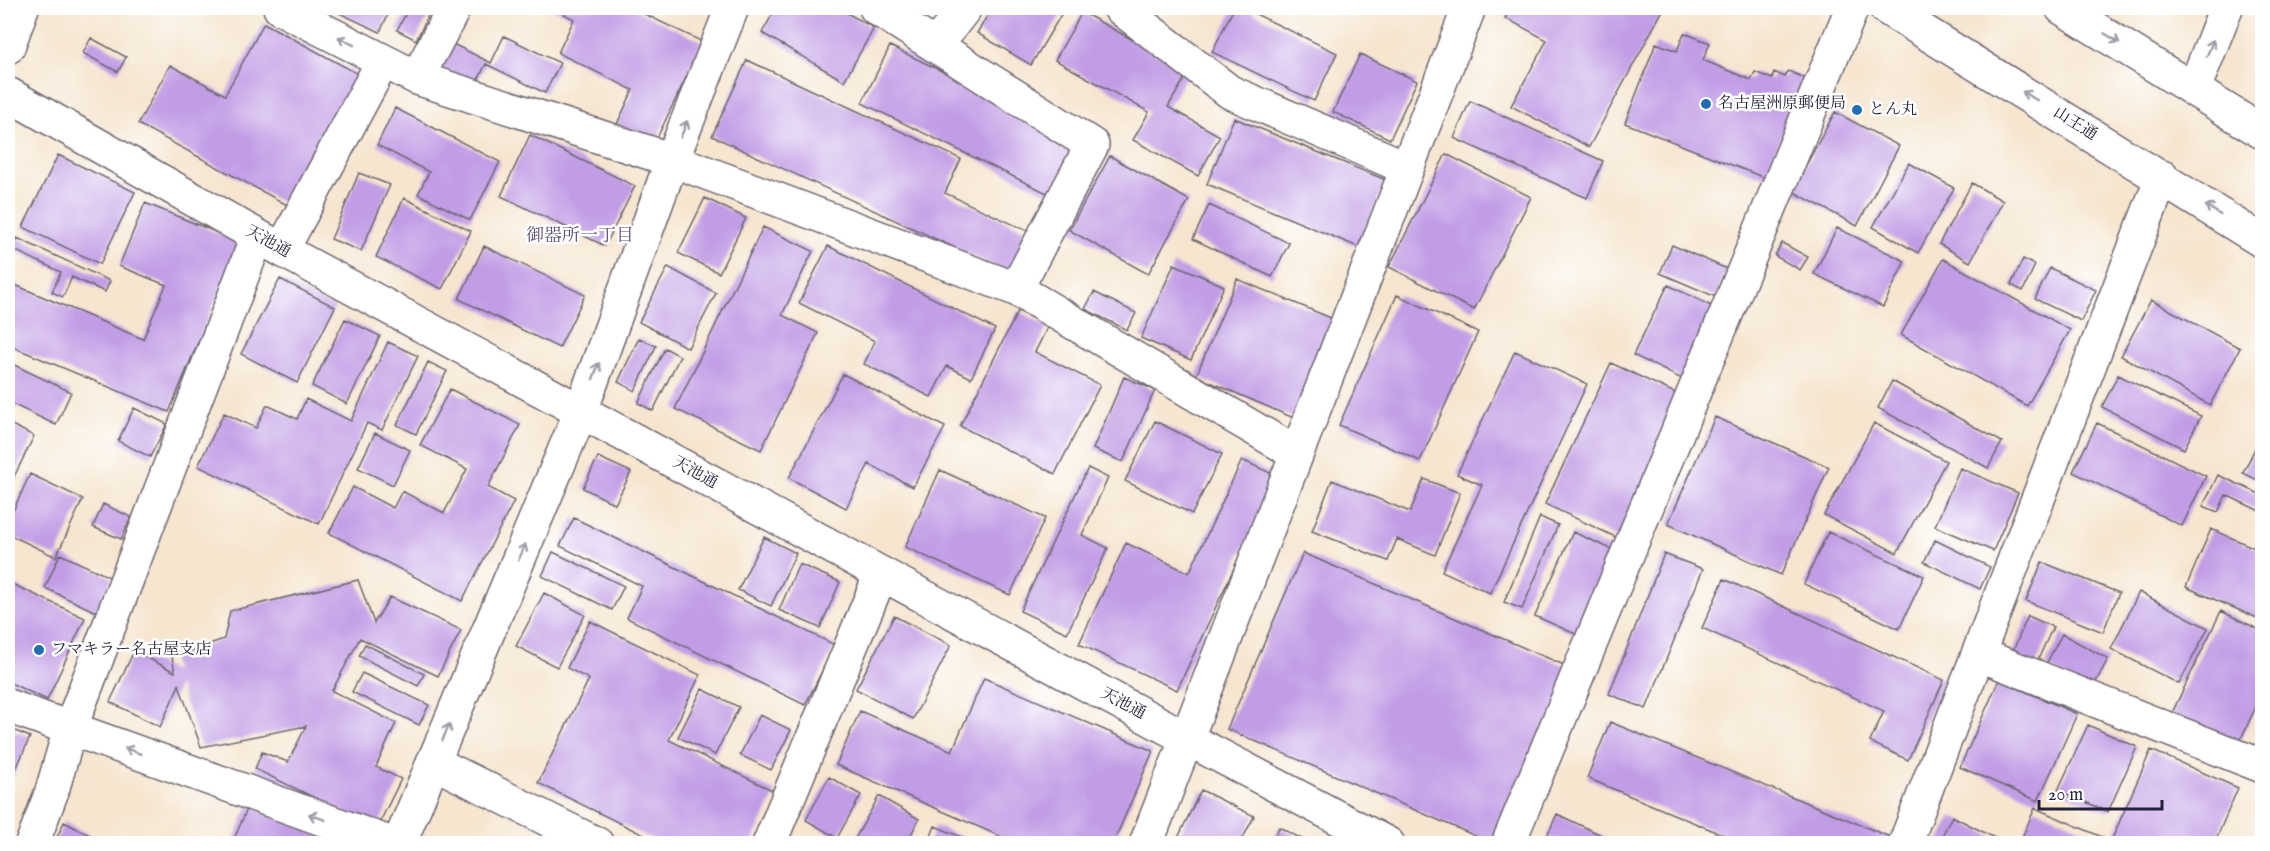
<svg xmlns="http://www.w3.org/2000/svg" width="2270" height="851" font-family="'IM FELL English','Noto Serif JP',serif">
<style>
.building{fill:#c19de5}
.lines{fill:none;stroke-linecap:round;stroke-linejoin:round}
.minor-casing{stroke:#6c666f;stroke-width:36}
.major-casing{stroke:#6c666f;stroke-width:36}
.minor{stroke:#fff;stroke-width:33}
.major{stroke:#fff;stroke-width:33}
.oneway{stroke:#9c9ca7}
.poi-dot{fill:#1f6fb2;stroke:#fff;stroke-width:2}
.labels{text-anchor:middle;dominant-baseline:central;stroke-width:5;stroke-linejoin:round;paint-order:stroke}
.poi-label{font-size:16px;fill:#22223b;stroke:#fff;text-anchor:start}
.street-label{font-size:16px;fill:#22223b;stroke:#fff}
.neighbourhood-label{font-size:18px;fill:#5a4d76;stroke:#fff}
</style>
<rect width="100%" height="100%" fill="#fff"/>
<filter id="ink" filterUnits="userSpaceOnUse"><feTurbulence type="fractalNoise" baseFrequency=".0167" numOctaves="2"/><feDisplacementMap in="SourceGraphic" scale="12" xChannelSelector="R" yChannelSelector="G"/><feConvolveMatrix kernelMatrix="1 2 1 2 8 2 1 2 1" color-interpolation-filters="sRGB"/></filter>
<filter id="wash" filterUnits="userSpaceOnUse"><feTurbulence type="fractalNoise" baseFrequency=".008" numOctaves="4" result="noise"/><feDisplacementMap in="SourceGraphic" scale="24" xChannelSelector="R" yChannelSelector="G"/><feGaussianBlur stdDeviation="1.35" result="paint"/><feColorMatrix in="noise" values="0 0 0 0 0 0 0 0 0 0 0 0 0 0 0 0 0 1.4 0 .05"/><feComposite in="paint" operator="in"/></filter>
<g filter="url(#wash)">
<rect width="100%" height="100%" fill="#f6e5cf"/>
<g id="blocks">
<path class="building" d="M 342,8 L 391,8 L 380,32 L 339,13 Z
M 409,8 L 432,8 L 416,40 L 397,30 Z
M 552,8 L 632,8 L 703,42 L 655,142 L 617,124 L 633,90 L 558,53 L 574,19 Z
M 776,8 L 838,8 L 874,28 L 844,81 L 762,33 Z
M 992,8 L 1065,8 L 1031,65 L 977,33 Z
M 1234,8 L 1243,8 L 1337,53 L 1314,101 L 1212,52 Z
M 1511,8 L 1664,8 L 1589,147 L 1511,106 L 1547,40 L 1505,18 Z
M 1082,12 L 1189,71 L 1168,107 L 1220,136 L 1198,176 L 1133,140 L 1149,112 L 1055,60 Z
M 264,23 L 371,81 L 300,212 L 138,124 L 170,65 L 225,95 Z
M 1684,33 L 1710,43 L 1703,60 L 1751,80 L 1755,72 L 1772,79 L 1774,72 L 1785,77 L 1788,71 L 1805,78 L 1765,178 L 1625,123 L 1656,43 L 1677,51 Z
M 504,36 L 560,63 L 545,93 L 486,64 L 475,86 L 437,68 L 449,42 L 491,63 Z
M 91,38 L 126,57 L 118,72 L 83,53 Z
M 890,46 L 1079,138 L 1051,195 L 862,103 Z
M 1360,54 L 1417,81 L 1390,139 L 1333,112 Z
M 747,60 L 961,159 L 945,193 L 1032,233 L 1012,274 L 712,136 Z
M 1470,101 L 1603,161 L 1587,198 L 1454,138 Z
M 395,108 L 500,162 L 470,220 L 418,194 L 429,172 L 377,145 Z
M 1835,112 L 1899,146 L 1857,226 L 1792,191 Z
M 1234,118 L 1386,180 L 1358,247 L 1207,184 Z
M 530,135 L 635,186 L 605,246 L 501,196 Z
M 1446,154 L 1531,197 L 1474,310 L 1389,267 Z
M 58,155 L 135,192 L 100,264 L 23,227 Z
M 1110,156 L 1189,200 L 1148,274 L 1069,230 Z
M 1909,163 L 1954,188 L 1918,253 L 1873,227 Z
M 359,173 L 390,185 L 361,251 L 331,239 Z
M 1972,183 L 2003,201 L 1970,262 L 1939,244 Z
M 404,198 L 471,231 L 442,289 L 376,257 Z
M 705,198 L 746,218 L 719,273 L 678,253 Z
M 145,203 L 240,242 L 169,412 L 8,345 L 8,282 L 143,339 L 166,285 L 119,266 Z
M 1209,205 L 1289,243 L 1272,277 L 1193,239 Z
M 763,227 L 813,251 L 782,315 L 818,333 L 761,450 L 675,409 Z
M 1837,228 L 1905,261 L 1883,307 L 1814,274 Z
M 17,238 L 110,281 L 105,292 L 72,277 L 63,297 L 52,292 L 61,272 L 12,249 Z
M 1782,243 L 1808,257 L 1800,270 L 1775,256 Z
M 1672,245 L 1727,269 L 1716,297 L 1660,273 Z
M 484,246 L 585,295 L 559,348 L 459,299 Z
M 828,246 L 995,329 L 971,378 L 947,366 L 931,397 L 864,364 L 875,341 L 799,303 Z
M 1943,259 L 2070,330 L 2027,406 L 1901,335 Z
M 2023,259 L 2035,265 L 2023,291 L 2011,285 Z
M 1174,264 L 1224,286 L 1191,360 L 1141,338 Z
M 668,267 L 716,293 L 688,348 L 639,322 Z
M 2050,268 L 2096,290 L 2081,321 L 2035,299 Z
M 280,279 L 335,307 L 297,383 L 241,354 Z
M 1237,279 L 1338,321 L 1296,419 L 1196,376 Z
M 1668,285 L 1724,312 L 1690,383 L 1633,355 Z
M 1094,292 L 1136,313 L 1127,330 L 1085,309 Z
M 1397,295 L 1478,332 L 1420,461 L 1339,425 Z
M 2151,300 L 2240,348 L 2210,405 L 2121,356 Z
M 1018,311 L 1048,326 L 1035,352 L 1100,385 L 1055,474 L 960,426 Z
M 345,319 L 380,336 L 347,404 L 312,386 Z
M 639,338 L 656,346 L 635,391 L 618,382 Z
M 388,342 L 418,356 L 382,430 L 367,423 L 319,524 L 198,466 L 224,413 L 256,428 L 267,405 L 297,419 L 306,399 L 351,421 Z
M 665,348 L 680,356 L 653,411 L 638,403 Z
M 1515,351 L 1587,384 L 1490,593 L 1442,571 L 1482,485 L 1457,474 Z
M 8,362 L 71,392 L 56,425 L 8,402 Z
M 428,362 L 447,371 L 416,434 L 397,425 Z
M 1611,363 L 1690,400 L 1624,541 L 1545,504 Z
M 843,374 L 945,427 L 913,487 L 869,464 L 846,508 L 789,478 Z
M 2118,375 L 2201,416 L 2184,449 L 2102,407 Z
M 1124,377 L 1155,390 L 1123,462 L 1093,449 Z
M 1892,381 L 2002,442 L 1988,468 L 1878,408 Z
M 450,389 L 520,425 L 488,487 L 514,501 L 462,601 L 329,533 L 353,487 L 393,508 L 402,491 L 444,513 L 467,469 L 420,445 Z
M 134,408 L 167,424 L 150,457 L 118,441 Z
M 1715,417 L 1829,467 L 1781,575 L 1668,524 Z
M 1155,421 L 1222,454 L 1192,514 L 1125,481 Z
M 8,423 L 34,436 L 8,489 Z
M 1874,423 L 1946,461 L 1897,553 L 1824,515 Z
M 2097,423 L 2206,476 L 2182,526 L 2073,472 Z
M 375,433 L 410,450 L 393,485 L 358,468 Z
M 2262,434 L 2262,482 L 2243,473 Z
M 598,457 L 631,472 L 615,504 L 583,488 Z
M 1242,460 L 1277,476 L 1177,690 L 1079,644 L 1126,543 L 1189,573 Z
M 1088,468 L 1108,478 L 1082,535 L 1108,548 L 1067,633 L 1020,611 Z
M 1960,468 L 2018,493 L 1993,551 L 1935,526 Z
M 940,470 L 1045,518 L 1010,595 L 905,547 Z
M 30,474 L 83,499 L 56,557 L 8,534 L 8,522 Z
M 2218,475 L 2262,495 L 2262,512 L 2226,495 L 2218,512 L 2203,506 Z
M 1424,479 L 1460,493 L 1435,555 L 1397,539 L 1388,561 L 1312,531 L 1332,480 L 1410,512 Z
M 103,504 L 131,517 L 121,539 L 93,527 Z
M 1540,517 L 1558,525 L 1522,609 L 1504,602 Z
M 574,518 L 835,645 L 805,705 L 627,618 L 642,586 L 560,546 Z
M 2211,529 L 2262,551 L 2262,620 L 2186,587 Z
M 1573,532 L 1620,553 L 1582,637 L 1535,616 Z
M 1828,532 L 1924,576 L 1899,629 L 1804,584 Z
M 764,537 L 796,553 L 771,606 L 738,590 Z
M 1935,540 L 1990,567 L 1980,589 L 1924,562 Z
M 553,552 L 624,586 L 612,610 L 542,576 Z
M 1303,553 L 1578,671 L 1494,844 L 1227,729 Z
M 60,554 L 112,578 L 96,612 L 45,588 Z
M 1664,554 L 1703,569 L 1646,709 L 1609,694 Z
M 2042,562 L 2119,593 L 2103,632 L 2026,601 Z
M 799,564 L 840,582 L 820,628 L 779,610 Z
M 1724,579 L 1944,680 L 1908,760 L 1870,742 L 1884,711 L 1702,628 Z
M 358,580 L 374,623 L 390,597 L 461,630 L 438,676 L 360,638 L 332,691 L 396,723 L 376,767 L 401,779 L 377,828 L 255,769 L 262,752 L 288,762 L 306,726 L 201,747 L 179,685 L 160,727 L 110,702 L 134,651 L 175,672 L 172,657 L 224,639 L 230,611 Z
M 8,582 L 85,618 L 47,700 L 8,682 Z
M 2139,592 L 2208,628 L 2179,684 L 2111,649 Z
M 544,593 L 585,615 L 557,667 L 516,646 Z
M 2221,611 L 2262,631 L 2262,694 L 2237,747 L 2171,715 Z
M 894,616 L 951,645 L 913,719 L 856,689 Z
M 2028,616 L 2053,627 L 2035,666 L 2011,655 Z
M 590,621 L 700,675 L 669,740 L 776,792 L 751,844 L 662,844 L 538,783 L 589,679 L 567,668 Z
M 2062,634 L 2108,659 L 2091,691 L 2045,666 Z
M 365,644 L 424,674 L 418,686 L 359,656 Z
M 362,673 L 429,705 L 419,725 L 352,692 Z
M 984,678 L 1153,751 L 1113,844 L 1018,844 L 836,765 L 860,711 L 952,751 Z
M 1999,680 L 2077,714 L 2038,801 L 1960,767 Z
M 702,689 L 739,707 L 715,755 L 678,737 Z
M 760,715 L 791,730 L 771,770 L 740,755 Z
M 1610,722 L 1890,837 L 1887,844 L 1745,844 L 1587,778 Z
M 2088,725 L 2137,747 L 2108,812 L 2058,790 Z
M 8,728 L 30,737 L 8,788 Z
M 2151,750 L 2238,788 L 2214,844 L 2019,844 L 2035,808 L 2111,841 Z
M 829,777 L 861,795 L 837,838 L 806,820 Z
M 1201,790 L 1254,816 L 1240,844 L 1175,844 Z
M 879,796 L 919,819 L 906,844 L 852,844 Z
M 249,804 L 338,844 L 232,844 Z
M 1557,814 L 1620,844 L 1564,844 L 1547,836 Z
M 1952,816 L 1999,840 L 1997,844 L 1938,844 Z
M 64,822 L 107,844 L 54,844 Z
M 935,826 L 976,843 L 976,844 L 928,844 Z
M 1279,827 L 1311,844 L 1271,844 Z"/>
</g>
</g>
<g filter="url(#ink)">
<use href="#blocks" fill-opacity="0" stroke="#6c666f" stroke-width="1.5"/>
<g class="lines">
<g class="minor-casing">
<path id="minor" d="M 280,8 L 417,78 L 672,160 L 1016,289 L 1296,453
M 876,8 L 1092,145 L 1016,289
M 1120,8 L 1230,92 L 1407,168
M 936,45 L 965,8
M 417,78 L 454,8
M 2194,89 L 2226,8
M 8,94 L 282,250 L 1186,738 L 1388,844
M 282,250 L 383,61
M 1978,654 L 2262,766
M 8,706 L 392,844
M 433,762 L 597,844
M 32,844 L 52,791 L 70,729 L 257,237
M 399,844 L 581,411 L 672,160 L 732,8
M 769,844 L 881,574
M 1146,844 L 1469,8
M 1508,844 L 1852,8
M 1905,844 L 2162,177"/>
</g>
<g class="major-casing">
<path id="major" d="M 1886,8 L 2262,241
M 2062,8 L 2262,132
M 8,47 L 22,8"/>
</g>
<use href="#minor" class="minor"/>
<use href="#major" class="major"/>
</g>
<defs><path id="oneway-shaft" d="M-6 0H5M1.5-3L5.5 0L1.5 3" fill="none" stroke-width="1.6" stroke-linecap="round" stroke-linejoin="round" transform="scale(1.5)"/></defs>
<g class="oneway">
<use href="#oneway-shaft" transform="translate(2112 38) rotate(32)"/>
<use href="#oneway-shaft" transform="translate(346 41) rotate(-153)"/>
<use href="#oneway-shaft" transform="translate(2210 48) rotate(-69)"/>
<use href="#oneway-shaft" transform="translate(2030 96) rotate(-148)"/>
<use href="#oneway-shaft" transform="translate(684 129) rotate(-68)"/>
<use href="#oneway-shaft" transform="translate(2213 210) rotate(-147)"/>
<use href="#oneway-shaft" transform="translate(596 371) rotate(-70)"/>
<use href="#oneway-shaft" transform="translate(522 552) rotate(-67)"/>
<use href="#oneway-shaft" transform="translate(446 732) rotate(-67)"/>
<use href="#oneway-shaft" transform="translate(133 751) rotate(-160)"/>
<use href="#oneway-shaft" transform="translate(317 817) rotate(-160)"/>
</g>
</g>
<g class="poi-dot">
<circle cx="1706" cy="104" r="6"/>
<circle cx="1857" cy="110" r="6"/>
<circle cx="39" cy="650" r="6"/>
</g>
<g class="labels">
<g class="poi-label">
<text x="1718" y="104">名古屋洲原郵便局</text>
<text x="1869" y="110">とん丸</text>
<text x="51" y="650">フマキラー名古屋支店</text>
</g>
<g class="street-label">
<text transform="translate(2075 124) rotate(32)">山王通</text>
<text transform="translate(268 242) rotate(29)">天池通</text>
<text transform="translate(695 473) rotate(29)">天池通</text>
<text transform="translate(1123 704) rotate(28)">天池通</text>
</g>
<g class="neighbourhood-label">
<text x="580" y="236">御器所一丁目</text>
</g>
</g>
<rect width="2270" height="851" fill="none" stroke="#fff" stroke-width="30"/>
<path d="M2039 800v9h123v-9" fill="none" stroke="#22223b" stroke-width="3"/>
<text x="2048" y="800" font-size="18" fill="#22223b" stroke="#ffffff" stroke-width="4.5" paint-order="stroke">20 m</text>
</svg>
